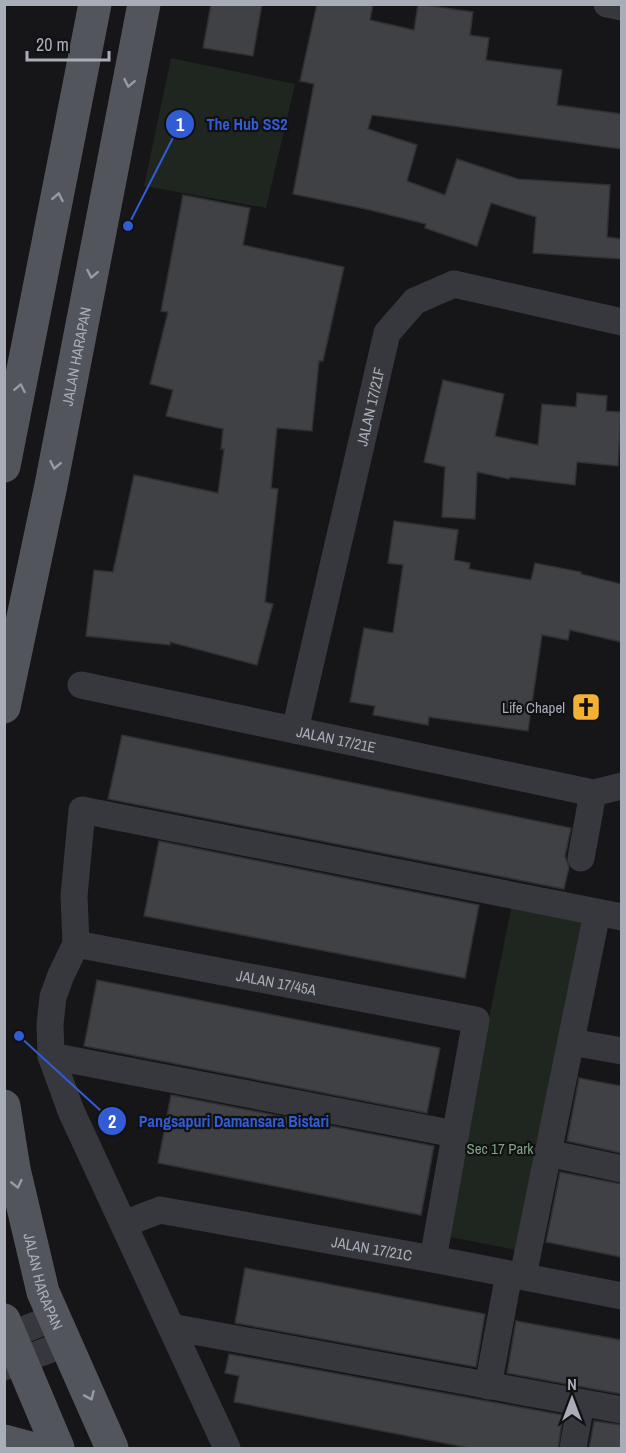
<svg xmlns="http://www.w3.org/2000/svg" width="626" height="1453" font-family="'Archivo Narrow',sans-serif">
<style>
.green{fill:#1e261f}
.building{fill:#404145;stroke:#303034;stroke-width:1.5}
.lines{fill:none;stroke-linecap:round;stroke-linejoin:round}
.minor{stroke:#37383d;stroke-width:27}
.major{stroke:#53555c;stroke-width:33}
.oneway{stroke:#979ba6}
.labels{text-anchor:middle;dominant-baseline:central;stroke-width:4.5;stroke-linejoin:round;paint-order:stroke}
.street-label{font-size:15px;fill:#a8adb8;stroke:#111113}
.poi-label{font-size:15px;fill:#a8adb8;stroke:#111113;text-anchor:end}
.park-label{font-size:15px;fill:#7fa381;stroke:#111113}
.leader{fill:none;stroke:#325cd3;stroke-width:2}
.callout-dot{fill:#325cd3;stroke:#111113;stroke-width:2}
.mark-label{font-size:18px;text-anchor:middle;font-weight:bold;fill:#fff}
.callout-label{font-size:16px;text-anchor:middle;font-weight:bold;fill:#325cd3;stroke:#111113;stroke-width:4.5;stroke-linejoin:round;paint-order:stroke}
</style>
<rect width="100%" height="100%" fill="#161618"/>
<path class="green" d="M 171,58 L 295,84 L 266,208 L 144,186 Z
M 511,909 L 583,923 L 517,1250 L 445,1236 Z"/>
<path class="building" d="M 211,4 L 262,4 L 253,56 L 203,48 Z
M 317,4 L 373,4 L 370,20 L 414,30 L 418,4 L 473,12 L 470,35 L 489,38 L 486,60 L 562,70 L 557,105 L 621,114 L 621,149 L 372,115 L 368,129 L 417,145 L 407,181 L 445,195 L 457,159 L 518,179 L 610,185 L 607,237 L 621,239 L 621,259 L 533,253 L 536,217 L 491,203 L 477,246 L 425,228 L 426,224 L 366,209 L 293,194 L 314,84 L 300,81 Z
M 183,195 L 250,208 L 243,245 L 344,267 L 323,361 L 319,361 L 312,431 L 277,428 L 271,488 L 278,489 L 265,602 L 273,604 L 257,665 L 170,642 L 170,645 L 86,636 L 94,570 L 113,572 L 134,475 L 218,493 L 224,449 L 221,449 L 223,429 L 166,416 L 173,390 L 150,384 L 168,312 L 161,311 Z
M 443,380 L 504,394 L 495,436 L 538,445 L 542,404 L 576,407 L 577,393 L 607,396 L 606,411 L 621,412 L 618,466 L 577,462 L 575,485 L 510,477 L 509,479 L 477,472 L 475,519 L 442,517 L 445,467 L 424,462 Z
M 394,521 L 458,530 L 454,560 L 470,563 L 469,569 L 531,580 L 535,563 L 581,572 L 581,574 L 621,584 L 621,642 L 570,630 L 568,640 L 542,635 L 528,731 L 429,717 L 428,725 L 373,715 L 375,706 L 350,702 L 364,628 L 393,633 L 403,565 L 388,563 Z
M 122,735 L 571,828 L 565,856 L 569,867 L 564,889 L 108,799 Z
M 159,841 L 479,905 L 465,978 L 144,916 Z
M 97,980 L 440,1048 L 427,1113 L 84,1046 Z
M 579,1078 L 621,1086 L 621,1153 L 567,1141 Z
M 171,1095 L 434,1146 L 421,1215 L 158,1163 Z
M 560,1172 L 621,1184 L 621,1257 L 546,1242 Z
M 245,1268 L 485,1314 L 476,1367 L 235,1323 Z
M 516,1321 L 621,1340 L 621,1394 L 507,1373 Z
M 229,1354 L 563,1415 L 558,1449 L 474,1449 L 234,1402 L 239,1376 L 225,1373 Z
M 594,1421 L 621,1425 L 621,1449 L 589,1449 Z"/>
<g class="lines">
<g class="minor">
<path d="M 607,4 L 622,7"/>
<path id="s1" d="M 81,685 L 593,793 L 622,786"/>
<path id="s2" d="M 295,730 L 387,333 L 415,301 L 454,284 L 622,322"/>
<path d="M 581,858 L 593,793"/>
<path id="s3" d="M 76,944 L 476,1020 L 433,1259"/>
<path d="M 571,1042 L 622,1051"/>
<path d="M 51,1056 L 455,1134"/>
<path d="M 548,1153 L 622,1169"/>
<path id="s4" d="M 124,1224 L 160,1210 L 433,1259 L 622,1296"/>
<path d="M 523,1276 L 597,913"/>
<path d="M 171,1327 L 622,1410"/>
<path d="M 4,1338 L 55,1317"/>
<path d="M 4,1367 L 67,1343"/>
<path d="M 488,1386 L 509,1274"/>
<path d="M 227,1448 L 71,1111 L 51,1056 L 50,1024 L 53,997 L 61,975 L 76,944 L 74,896 L 82,810 L 622,917"/>
<path d="M 573,1448 L 581,1403"/>
</g>
<g class="major">
<path d="M 4,466 L 95,4"/>
<path id="s5" d="M 4,707 L 51,485 L 144,4"/>
<path id="s6" d="M 4,1106 L 14,1169 L 43,1292 L 112,1448"/>
<path d="M 4,1320 L 58,1448"/>
<path d="M 4,1441 L 30,1448"/>
</g>
</g>
<defs><path id="oneway-chevron" d="M-2-3.5L2.5 0L-2 3.5" fill="none" stroke-width="1.6" stroke-linecap="round" stroke-linejoin="round" transform="scale(1.5)"/></defs>
<g class="oneway">
<use href="#oneway-chevron" transform="translate(129 83) rotate(101)"/>
<use href="#oneway-chevron" transform="translate(58 197) rotate(-79)"/>
<use href="#oneway-chevron" transform="translate(92 274) rotate(101)"/>
<use href="#oneway-chevron" transform="translate(20 388) rotate(-79)"/>
<use href="#oneway-chevron" transform="translate(55 465) rotate(101)"/>
<use href="#oneway-chevron" transform="translate(17 1184) rotate(77)"/>
<use href="#oneway-chevron" transform="translate(90 1396) rotate(66)"/>
</g>
<defs>
<g id="church-square" transform="scale(1.5)"><rect x="-9" y="-9" width="18" height="18" rx="4" fill="#f2b134" stroke="#111113"/><path d="M-1.2-6h2.4v3.5h3.3v2.4h-3.3V6h-2.4V-.1h-3.3v-2.4h3.3Z" fill="#111"/></g>
</defs>
<g fill-rule="evenodd">
<use href="#church-square" x="586" y="707"/>
</g>
<g class="labels">
<g class="street-label">
<text stroke="none"><textPath href="#s5" startOffset="358">JALAN HARAPAN</textPath></text>
<text stroke="none"><textPath href="#s2" startOffset="332">JALAN 17/21F</textPath></text>
<text stroke="none"><textPath href="#s1" startOffset="261">JALAN 17/21E</textPath></text>
<text stroke="none"><textPath href="#s3" startOffset="204">JALAN 17/45A</textPath></text>
<text stroke="none"><textPath href="#s4" startOffset="254">JALAN 17/21C</textPath></text>
<text stroke="none"><textPath href="#s6" startOffset="180">JALAN HARAPAN</textPath></text>
</g>
<g class="poi-label">
<text x="565" y="707">Life Chapel</text>
</g>
<g class="park-label">
<text x="500" y="1148">Sec 17 Park</text>
</g>
</g>
<path class="leader" d="M128 226L180 124M19 1036L112 1121"/>
<g class="callout-dot">
<circle cx="128" cy="226" r="6"/>
<circle cx="19" cy="1036" r="6"/>
<circle cx="180" cy="124" r="15"/>
<circle cx="112" cy="1121" r="15"/>
</g>
<g class="mark-label">
<text x="180" y="131">1</text>
<text x="112" y="1128">2</text>
</g>
<g class="callout-label">
<text x="247" y="130">The Hub SS2</text>
<text x="234" y="1127">Pangsapuri Damansara Bistari</text>
</g>
<rect width="626" height="1453" fill="none" stroke="#a8adb8" stroke-width="12"/>
<g transform="translate(572 1399)" stroke="#111113" stroke-width="4.5" paint-order="stroke">
<path d="M0-4.5L10 22L0 15L-10 22Z" fill="#a8adb8"/>
<text y="-9" font-size="16" font-weight="bold" text-anchor="middle" fill="#a8adb8">N</text>
</g>
<path d="M27 51v9h82v-9" fill="none" stroke="#a8adb8" stroke-width="3"/>
<text x="36" y="51" font-size="18" fill="#a8adb8" stroke="#111113" stroke-width="4.5" paint-order="stroke">20 m</text>
</svg>
